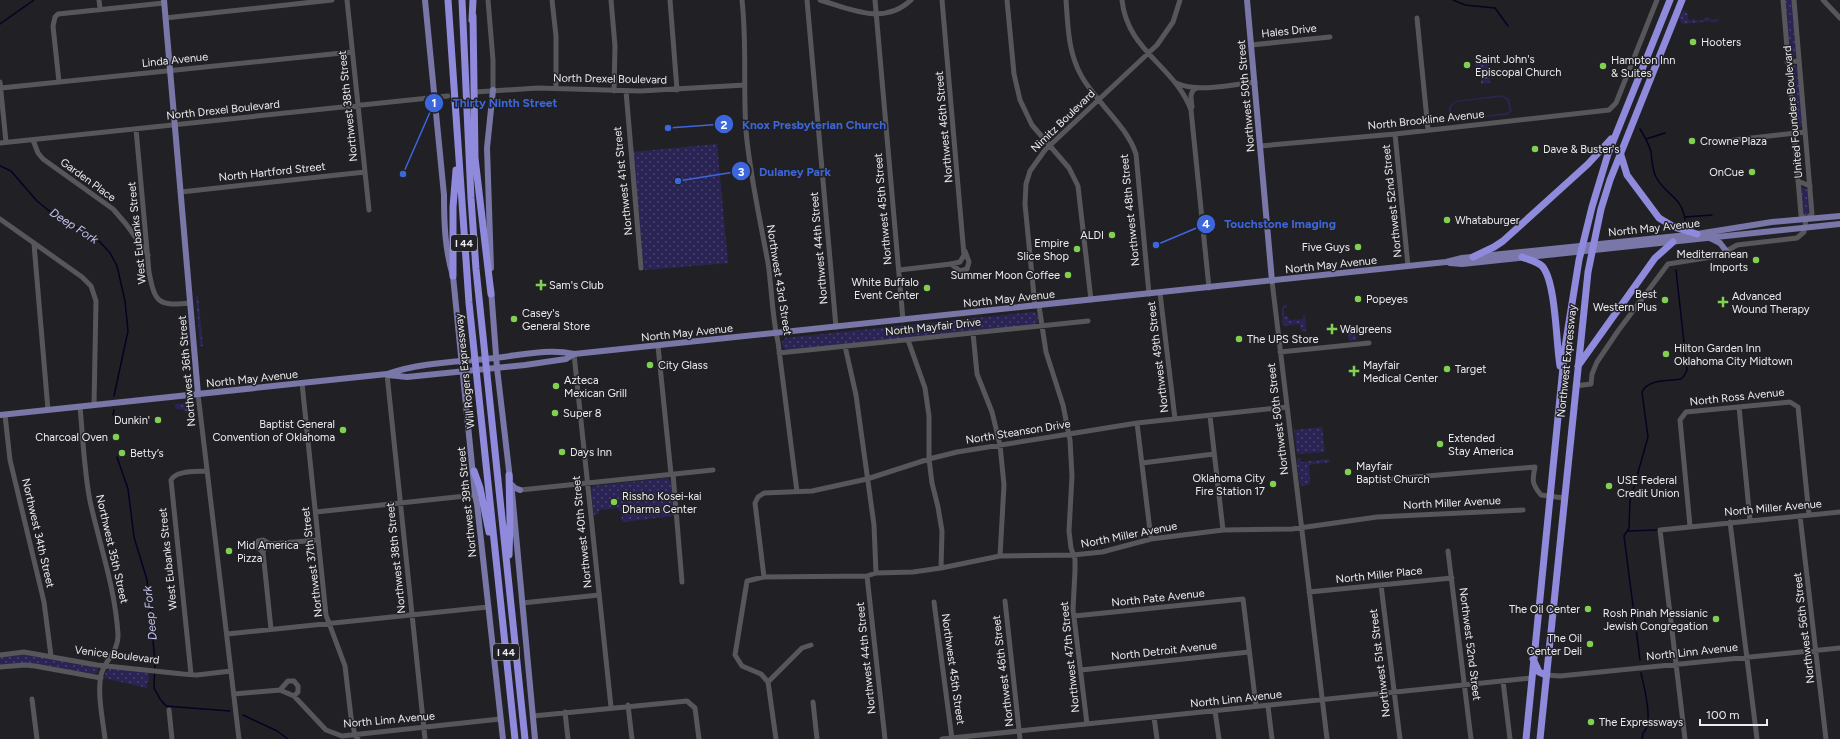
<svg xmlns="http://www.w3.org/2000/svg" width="1840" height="739" font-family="Figtree,sans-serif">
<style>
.grass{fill:url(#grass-dots)}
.pitch{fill:#2a2454;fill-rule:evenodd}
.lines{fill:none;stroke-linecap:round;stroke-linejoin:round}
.stream{stroke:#080123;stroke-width:1.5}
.minor{stroke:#57575b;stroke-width:5}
.major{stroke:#7976a8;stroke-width:6}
.highway{stroke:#8f8adb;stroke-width:7}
.poi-dot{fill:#80d052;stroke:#212125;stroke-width:1.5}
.labels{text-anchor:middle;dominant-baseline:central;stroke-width:3;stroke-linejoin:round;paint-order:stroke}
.shield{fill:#212125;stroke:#afafb2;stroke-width:1}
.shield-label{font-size:10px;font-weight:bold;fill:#ececef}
.street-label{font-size:11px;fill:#ececef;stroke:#212125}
.poi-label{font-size:11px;fill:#ececef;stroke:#212125;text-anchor:start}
.water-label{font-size:12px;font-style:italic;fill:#c4c3ef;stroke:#212125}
.leader{fill:none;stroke:#3c66db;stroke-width:1.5}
.callout-dot{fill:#3c66db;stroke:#212125;stroke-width:1.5}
.mark-label{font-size:12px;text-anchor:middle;font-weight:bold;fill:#fff}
.callout-label{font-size:12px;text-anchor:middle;font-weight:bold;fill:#3c66db;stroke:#212125;stroke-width:3;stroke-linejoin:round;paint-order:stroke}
</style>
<defs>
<pattern id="grass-dots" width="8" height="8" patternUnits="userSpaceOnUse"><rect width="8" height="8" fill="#2a2454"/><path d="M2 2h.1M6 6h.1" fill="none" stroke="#49446d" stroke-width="1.8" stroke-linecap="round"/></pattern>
</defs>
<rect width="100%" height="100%" fill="#212125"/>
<path class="grass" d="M 1785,0 L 1792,0 L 1796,55 L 1794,57 L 1791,58 L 1790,55 Z
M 1684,10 L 1688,14 L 1688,19 L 1692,21 L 1692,19 C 1698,21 1703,21 1708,17 L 1711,20 L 1720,19 L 1715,23 L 1710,21 L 1683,24 L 1681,22 L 1679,18 Z
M 1488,58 L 1490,83 L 1481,84 L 1481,74 L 1476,74 L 1474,59 Z
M 1795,65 L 1798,68 L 1802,126 L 1798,129 L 1796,127 L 1791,70 L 1793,66 Z
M 717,144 L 728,263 L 644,270 L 632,152 Z
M 1801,187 L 1808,190 L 1809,213 L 1804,216 L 1803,214 Z
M 196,296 L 198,296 L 203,346 L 200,346 Z
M 1284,305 L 1287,305 L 1287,308 L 1284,308 L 1284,316 L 1288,316 L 1289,320 L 1303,319 L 1303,315 L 1305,315 L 1306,332 L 1302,332 L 1299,324 L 1283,326 L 1282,308 Z
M 1033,312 L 1036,313 L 1038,317 L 1038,322 L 1034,325 L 786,350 L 782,346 L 782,342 L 785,338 Z
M 1349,325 L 1350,329 L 1355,328 L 1357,340 L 1350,341 L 1348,338 Z
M 186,403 L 192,407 L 194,423 C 190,415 186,408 176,409 L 175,404 Z
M 1322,427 L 1325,452 L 1297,454 L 1294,430 Z
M 1300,458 L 1301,462 L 1329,459 L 1330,462 L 1309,465 L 1310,482 L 1308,485 L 1302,486 L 1300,484 L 1297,462 L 1297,459 Z
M 668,478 L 671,482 L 674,516 L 622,522 L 621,513 L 618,508 L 599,510 L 599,514 L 594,515 L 591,490 L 593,486 Z
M 17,655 L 30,655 L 97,667 L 99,671 L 95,674 L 28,663 L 0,666 L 0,657 Z
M 111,668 L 149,673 L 149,682 L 147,682 L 147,688 L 104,678 L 106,672 Z"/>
<path class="pitch" d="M 1502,95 L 1509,99 L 1512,111 L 1507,115 L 1457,120 C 1450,118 1448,114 1449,107 L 1455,101 ZM 1502,97 L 1507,100 L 1510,111 L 1506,113 L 1457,119 L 1451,115 L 1451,107 L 1456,102 Z"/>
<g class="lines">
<path class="stream" d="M 1453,0 L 1465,5 L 1495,8 L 1508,26
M 0,24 L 34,0
M 1640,129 C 1645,137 1649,144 1651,152 C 1652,160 1652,169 1656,177 C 1666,196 1682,196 1685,220
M 1646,139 L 1665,133
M 0,166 L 11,171 L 37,201 L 48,210 L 100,242 L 110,253 L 117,266 L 125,301 L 128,331 L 114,396
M 1685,217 L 1712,215
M 113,415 L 114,410
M 117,457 L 128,489 L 134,537 L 147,580 L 155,661 L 154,688 L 160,699 L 166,706 L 230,711
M 1627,531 L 1657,530
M 1640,660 L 1624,536 L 1629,528 L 1630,501 L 1648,437 L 1642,392 C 1648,379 1668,381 1681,379 L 1684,376 L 1687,370 L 1676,270
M 1641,673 C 1644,686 1654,724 1643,733 L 1642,739
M 243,715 L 277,731 L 288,739"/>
<path class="minor" d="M 99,0 L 100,8
M 347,0 L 369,210
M 488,0 L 493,60 L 493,90
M 552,0 L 556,36 L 556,88
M 611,0 L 615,46 L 614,91
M 670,0 L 677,90
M 742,0 C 747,44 743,87 746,131 C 750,176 760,219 768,263 C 772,290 772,316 778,342 L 797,492
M 807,0 L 836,327
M 820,0 C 850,9 884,26 911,0
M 875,0 L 903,320
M 1007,0 L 1014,74 L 1020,100 L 1032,125 L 1069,168 L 1078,186 L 1091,300
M 1066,0 C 1068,27 1068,53 1082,77 C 1097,103 1127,126 1136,154 L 1149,294
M 1122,0 C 1127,51 1175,66 1191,110 L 1209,288
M 1783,0 L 1801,215 L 1806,219
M 1823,0 L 1840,18
M 165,18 L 332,0
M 1417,18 L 1428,130
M 1251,45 L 1330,37
M 1787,62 L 1799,61
M 0,82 L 6,142
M 59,82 L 53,26 L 55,17 L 58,14 L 164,3
M 1176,83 C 1197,93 1232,85 1255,82
M 1,88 L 352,52
M 626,91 L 641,268
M 475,92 L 538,88 L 640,91 L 745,85
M 1192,107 C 1191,99 1189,91 1197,88
M 136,129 L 149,272 C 155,304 159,306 190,303
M 1395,134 L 1408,266
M 33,140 L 38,153 L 43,159 L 113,209 L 126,224 L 148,255
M 1734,140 L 1805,132
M 0,143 L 448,96
M 1260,146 L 1395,134 L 1609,110 L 1616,103 L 1657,0
M 1798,181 L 1810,186
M 181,192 L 365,172
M 0,219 L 82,277 L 91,286 L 96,301 L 94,405
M 34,244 L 48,410
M 951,264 L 960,271 L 967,269 L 969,262 L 965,251
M 899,270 L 951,264 L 960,262 L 964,255 L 942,0
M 1272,281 L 1327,739
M 1160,293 L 1175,419
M 1035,306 L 1025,204 L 1026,184 L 1030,171 L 1045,150 L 1157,45 L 1173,22 L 1180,0
M 1039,306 L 1046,352 L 1063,405 L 1070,440 L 1072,476 L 1069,531 L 1071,548 L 1075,559 L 1075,571 L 1073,609 L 1087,724
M 973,333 L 977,374 L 992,412 L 1000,445 L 1004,485 L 1000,556
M 908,340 L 925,388 L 929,416 L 929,459 L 932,483 L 938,507 L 942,531 L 941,568
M 658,346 L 671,474
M 845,346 L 856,395 L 874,525 L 876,573
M 1280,352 L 1369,343
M 779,353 L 1088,321
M 574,354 L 611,707
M 387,374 L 425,739
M 302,383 L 326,615 L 345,666 L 351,717 L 355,735 L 358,739
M 1575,386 L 1591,384 L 1592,374 L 1597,362 L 1618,331 L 1668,264 L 1718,256 L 1737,245 L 1797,238 L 1804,232 L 1806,219 L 1812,214 L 1794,0
M 198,394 L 239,739
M 80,407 C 83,438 84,470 90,501 C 100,546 115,588 118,634 C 119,651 105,660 101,675 C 97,693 103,721 105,739
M 1739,407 L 1750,520
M 5,415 L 10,460 L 44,602 L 51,656
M 1210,416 L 1223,530
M 1137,423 L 1151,539
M 1142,463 L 1214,454
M 673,474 L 682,582
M 1391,479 L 1535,467 C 1532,481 1532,484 1541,495 L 1564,498
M 520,490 L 713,470
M 316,512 L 475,495
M 1800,516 L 1826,739
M 1730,522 L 1757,739
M 1690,526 L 1680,420 L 1686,412 L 1790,402 L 1798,407 L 1809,515
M 270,544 L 266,546 L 263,552 L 271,629
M 270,544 L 318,540
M 1448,551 L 1471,739
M 263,552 L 258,548 L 258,541 L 263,540 L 270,544
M 867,576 L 885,739
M 764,577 L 755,503 L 758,497 L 764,493 L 812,491 L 867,479 L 929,459 L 957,452 L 1069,434 L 1137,423 L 1287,407
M 1381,585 L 1400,739
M 1309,592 L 1452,578
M 1005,601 L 1020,739
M 934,602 L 952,739
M 522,603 L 599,595
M 1074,616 L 1243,599 L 1256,706
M 227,634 L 488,607
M 0,655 L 24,652 L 97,665 L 183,674 L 197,675 L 231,671
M 0,667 L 25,665 L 35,666 L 101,678
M 1081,670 L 1249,652
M 191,674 L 171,480 C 176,470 197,472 207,471
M 1546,675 L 1560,676 L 1840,648
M 1503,681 L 1510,739
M 768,682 L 802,648 L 811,645
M 280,690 L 288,681 L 294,681 L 298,686 L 298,692 L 294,696
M 234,694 L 280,690 L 294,696 L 326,730 L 342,736 L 500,719
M 32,699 L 37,739
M 813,702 L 817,739
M 628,705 L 632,739
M 1268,706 L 1272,739
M 169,710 L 172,739
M 1215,711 L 1219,739
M 565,712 L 568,739
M 533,716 L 687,701 L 695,708 L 699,739
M 1154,717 L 1157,739
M 776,739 L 768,682 L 761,674 L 742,666 L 735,655 L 747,581 L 764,577 L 867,576 L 876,573 L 913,572 L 941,568 L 1000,556 L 1073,555 L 1102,552 L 1151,539 L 1223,530 L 1292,529 L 1377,517 L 1523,510
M 942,739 L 1531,678
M 1685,739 L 1660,530 L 1840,512"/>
<path class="major" d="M 164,0 L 198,394
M 425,0 L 444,195 C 444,223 445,250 453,276 L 475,495 L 477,504 L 503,739
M 1247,0 L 1272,281
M 1710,238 L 1720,243 L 1727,252
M 1450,263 L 1462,264 L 1840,224
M 491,268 L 487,148 L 493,90
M 491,289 L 497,368 L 510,479
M 388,375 L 407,377 L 525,365 L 566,359 L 574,354
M 0,415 L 387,374 C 422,362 459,362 495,358 C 521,355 549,348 574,354 L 1446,262 L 1462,258 L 1697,234 L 1772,222 L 1840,216
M 511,484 L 515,488 L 520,490
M 512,492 L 535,739"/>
<path class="highway" d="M 448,0 L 469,303 L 515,739
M 462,0 L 471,198 L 476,269 L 525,739
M 473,16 L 475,158 L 491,294
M 472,20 L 473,0
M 1620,152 L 1627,175 L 1659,218 L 1674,227 L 1697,234
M 1473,257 L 1494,247 L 1503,241 L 1588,164 L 1611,139
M 1522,257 C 1529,260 1536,261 1542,266 C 1556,281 1556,343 1560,366
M 453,276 L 453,207 L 456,170
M 1578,366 L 1655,258 L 1673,242
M 474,471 L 480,488 L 489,532
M 509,555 L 510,521 L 509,475
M 1533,659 L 1539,672 L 1546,675
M 1526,739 L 1565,347 L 1579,260 L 1592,207 L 1608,154 L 1670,0
M 1540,739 L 1588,272 L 1601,209 L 1610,180 L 1682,0"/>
</g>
<g class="poi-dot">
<circle cx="1693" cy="42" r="4"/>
<circle cx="1467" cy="65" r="4"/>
<circle cx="1603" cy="66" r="4"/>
<circle cx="1692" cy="141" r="4"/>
<circle cx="1535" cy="149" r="4"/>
<circle cx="1752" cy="172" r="4"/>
<circle cx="1447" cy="220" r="4"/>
<circle cx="1112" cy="235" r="4"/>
<circle cx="1358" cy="247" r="4"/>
<circle cx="1077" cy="249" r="4"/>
<circle cx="1756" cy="260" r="4"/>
<circle cx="1068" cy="275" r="4"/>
<path d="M539 279h4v4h4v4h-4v4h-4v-4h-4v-4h4z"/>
<circle cx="927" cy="288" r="4"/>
<circle cx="1358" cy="299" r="4"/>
<circle cx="1665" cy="300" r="4"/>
<path d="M1721 296h4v4h4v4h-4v4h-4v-4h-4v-4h4z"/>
<circle cx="514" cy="319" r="4"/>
<path d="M1330 323h4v4h4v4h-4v4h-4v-4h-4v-4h4z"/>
<circle cx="1239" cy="339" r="4"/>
<circle cx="1666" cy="354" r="4"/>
<circle cx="650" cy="365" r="4"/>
<circle cx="1447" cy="369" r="4"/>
<path d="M1352 365h4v4h4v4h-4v4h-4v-4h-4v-4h4z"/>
<circle cx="556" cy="386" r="4"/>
<circle cx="555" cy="413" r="4"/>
<circle cx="158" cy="420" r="4"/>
<circle cx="343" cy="430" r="4"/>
<circle cx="116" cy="437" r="4"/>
<circle cx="1440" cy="444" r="4"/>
<circle cx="562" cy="452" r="4"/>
<circle cx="122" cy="453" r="4"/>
<circle cx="1348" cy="472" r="4"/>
<circle cx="1273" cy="484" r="4"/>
<circle cx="1609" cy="486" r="4"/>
<circle cx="614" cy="502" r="4"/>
<circle cx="229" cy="551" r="4"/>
<circle cx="1588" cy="609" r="4"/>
<circle cx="1716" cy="619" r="4"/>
<circle cx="1590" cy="644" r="4"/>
<circle cx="1591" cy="722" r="4"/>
</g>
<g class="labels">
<g class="shield">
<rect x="451" y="235" width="26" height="16" rx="3"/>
<rect x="493" y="644" width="26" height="16" rx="3"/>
</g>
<g class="shield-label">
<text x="464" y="243">I 44</text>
<text x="506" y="652">I 44</text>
</g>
<g class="street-label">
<text transform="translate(1289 31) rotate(-6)">Hales Drive</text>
<text transform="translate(175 60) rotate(-6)">Linda Avenue</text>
<text transform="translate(610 79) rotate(1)">North Drexel Boulevard</text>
<text transform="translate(1246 96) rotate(-95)">Northwest 50th Street</text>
<text transform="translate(348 106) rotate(-96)">Northwest 38th Street</text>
<text transform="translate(223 110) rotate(-6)">North Drexel Boulevard</text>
<text transform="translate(1793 112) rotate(-95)">United Founders Boulevard</text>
<text transform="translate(1426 120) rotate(-6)">North Brookline Avenue</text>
<text transform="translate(1063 121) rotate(-44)">Nimitz Boulevard</text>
<text transform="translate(944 127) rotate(-95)">Northwest 46th Street</text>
<text transform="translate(272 172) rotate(-6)">North Hartford Street</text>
<text transform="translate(88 180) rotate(36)">Garden Place</text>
<text transform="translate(623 181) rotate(-96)">Northwest 41st Street</text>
<text transform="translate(1392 201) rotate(-96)">Northwest 52nd Street</text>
<text transform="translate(883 209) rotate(-95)">Northwest 45th Street</text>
<text transform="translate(1130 210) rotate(-96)">Northwest 48th Street</text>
<text transform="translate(1654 228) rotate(-6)">North May Avenue</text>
<text transform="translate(137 233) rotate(-96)">West Eubanks Street</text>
<text transform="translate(819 248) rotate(-95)">Northwest 44th Street</text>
<text transform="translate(1331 265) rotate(-6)">North May Avenue</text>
<text transform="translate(779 280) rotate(81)">Northwest 43rd Street</text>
<text transform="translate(1009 299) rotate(-6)">North May Avenue</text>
<text transform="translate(933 327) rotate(-6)">North Mayfair Drive</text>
<text transform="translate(687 333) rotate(-6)">North May Avenue</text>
<text transform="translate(1158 357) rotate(-97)">Northwest 49th Street</text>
<text transform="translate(1567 361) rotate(-84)">Northwest Expressway</text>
<text transform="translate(187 371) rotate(-95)">Northwest 36th Street</text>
<text transform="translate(465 371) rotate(-96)">Will Rogers Expressway</text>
<text transform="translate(252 379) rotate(-6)">North May Avenue</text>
<text transform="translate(1737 397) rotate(-6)">North Ross Avenue</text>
<text transform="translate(1278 419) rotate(-97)">Northwest 50th Street</text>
<text transform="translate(1018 432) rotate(-9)">North Steanson Drive</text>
<text transform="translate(467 502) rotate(-96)">Northwest 39th Street</text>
<text transform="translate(1452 503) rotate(-3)">North Miller Avenue</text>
<text transform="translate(1773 508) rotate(-5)">North Miller Avenue</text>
<text transform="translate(582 532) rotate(-96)">Northwest 40th Street</text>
<text transform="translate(38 533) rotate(77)">Northwest 34th Street</text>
<text transform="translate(1129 535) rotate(-11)">North Miller Avenue</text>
<text transform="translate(112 549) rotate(77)">Northwest 35th Street</text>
<text transform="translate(396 558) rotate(-96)">Northwest 38th Street</text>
<text transform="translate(168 559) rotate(-96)">West Eubanks Street</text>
<text transform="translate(312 562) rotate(-97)">Northwest 37th Street</text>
<text transform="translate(1379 575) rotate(-6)">North Miller Place</text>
<text transform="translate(1158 598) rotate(-6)">North Pate Avenue</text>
<text transform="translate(1804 628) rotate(-97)">Northwest 56th Street</text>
<text transform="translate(1470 644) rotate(83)">Northwest 52nd Street</text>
<text transform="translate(1164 651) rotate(-6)">North Detroit Avenue</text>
<text transform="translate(1692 652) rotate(-6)">North Linn Avenue</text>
<text transform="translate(117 655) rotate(7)">Venice Boulevard</text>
<text transform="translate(1070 657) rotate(-96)">Northwest 47th Street</text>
<text transform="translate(866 658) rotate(-96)">Northwest 44th Street</text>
<text transform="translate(1380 663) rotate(-97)">Northwest 51st Street</text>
<text transform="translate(953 669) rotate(82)">Northwest 45th Street</text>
<text transform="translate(1003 671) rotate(-97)">Northwest 46th Street</text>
<text transform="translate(1236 699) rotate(-6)">North Linn Avenue</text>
<text transform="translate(389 720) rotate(-5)">North Linn Avenue</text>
</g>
<g class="poi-label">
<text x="1701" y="42">Hooters</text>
<text x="1475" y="59">Saint John's<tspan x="1475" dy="13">Episcopal Church</tspan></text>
<text x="1611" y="60">Hampton Inn<tspan x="1611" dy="13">&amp; Suites</tspan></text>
<text x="1700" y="141">Crowne Plaza</text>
<text x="1543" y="149">Dave &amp; Buster's</text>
<text x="1744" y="172" text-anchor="end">OnCue</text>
<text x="1455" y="220">Whataburger</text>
<text x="1104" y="235" text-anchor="end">ALDI</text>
<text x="1069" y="243" text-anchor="end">Empire<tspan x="1069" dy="13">Slice Shop</tspan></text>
<text x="1350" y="247" text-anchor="end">Five Guys</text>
<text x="1748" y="254" text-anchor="end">Mediterranean<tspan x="1748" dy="13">Imports</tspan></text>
<text x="1060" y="275" text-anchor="end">Summer Moon Coffee</text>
<text x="919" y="282" text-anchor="end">White Buffalo<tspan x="919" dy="13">Event Center</tspan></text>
<text x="549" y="285">Sam's Club</text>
<text x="1657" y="294" text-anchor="end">Best<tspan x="1657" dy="13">Western Plus</tspan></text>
<text x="1732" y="296">Advanced<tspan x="1732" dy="13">Wound Therapy</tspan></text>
<text x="1366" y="299">Popeyes</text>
<text x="522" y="313">Casey's<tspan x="522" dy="13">General Store</tspan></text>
<text x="1340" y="329">Walgreens</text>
<text x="1247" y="339">The UPS Store</text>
<text x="1674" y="348">Hilton Garden Inn<tspan x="1674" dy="13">Oklahoma City Midtown</tspan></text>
<text x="658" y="365">City Glass</text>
<text x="1363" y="365">Mayfair<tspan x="1363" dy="13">Medical Center</tspan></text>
<text x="1455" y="369">Target</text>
<text x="564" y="380">Azteca<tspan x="564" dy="13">Mexican Grill</tspan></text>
<text x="563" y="413">Super 8</text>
<text x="150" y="420" text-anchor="end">Dunkin'</text>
<text x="335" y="424" text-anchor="end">Baptist General<tspan x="335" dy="13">Convention of Oklahoma</tspan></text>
<text x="108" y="437" text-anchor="end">Charcoal Oven</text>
<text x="1448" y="438">Extended<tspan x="1448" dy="13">Stay America</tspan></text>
<text x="570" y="452">Days Inn</text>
<text x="130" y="453">Betty’s</text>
<text x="1356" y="466">Mayfair<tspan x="1356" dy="13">Baptist Church</tspan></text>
<text x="1265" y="478" text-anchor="end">Oklahoma City<tspan x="1265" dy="13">Fire Station 17</tspan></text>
<text x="1617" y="480">USE Federal<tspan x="1617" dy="13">Credit Union</tspan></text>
<text x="622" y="496">Rissho Kosei-kai<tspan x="622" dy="13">Dharma Center</tspan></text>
<text x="237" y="545">Mid America<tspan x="237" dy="13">Pizza</tspan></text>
<text x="1580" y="609" text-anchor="end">The Oil Center</text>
<text x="1708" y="613" text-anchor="end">Rosh Pinah Messianic<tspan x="1708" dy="13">Jewish Congregation</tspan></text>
<text x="1582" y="638" text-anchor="end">The Oil<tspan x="1582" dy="13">Center Deli</tspan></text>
<text x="1599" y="722">The Expressways</text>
</g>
<g class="water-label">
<text transform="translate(74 226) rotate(33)">Deep Fork</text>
<text transform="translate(150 613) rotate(-96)">Deep Fork</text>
</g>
</g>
<path class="leader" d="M403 174L434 103M668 128L724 124M678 181L741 171M1156 245L1206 224"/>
<g class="callout-dot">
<circle cx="403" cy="174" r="4"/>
<circle cx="668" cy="128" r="4"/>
<circle cx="678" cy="181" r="4"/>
<circle cx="1156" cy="245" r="4"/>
<circle cx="434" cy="103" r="10"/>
<circle cx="724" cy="124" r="10"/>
<circle cx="741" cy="171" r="10"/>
<circle cx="1206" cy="224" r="10"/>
</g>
<g class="mark-label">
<text x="434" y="107">1</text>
<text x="724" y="129">2</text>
<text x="741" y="176">3</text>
<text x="1206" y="228">4</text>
</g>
<g class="callout-label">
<text x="505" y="107">Thirty Ninth Street</text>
<text x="814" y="129">Knox Presbyterian Church</text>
<text x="795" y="176">Dulaney Park</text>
<text x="1280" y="228">Touchstone Imaging</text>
</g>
<path d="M1700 719v6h67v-6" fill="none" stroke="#ececef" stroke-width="2"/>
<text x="1706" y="719" font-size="12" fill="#ececef" stroke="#212125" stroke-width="3" paint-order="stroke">100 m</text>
</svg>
